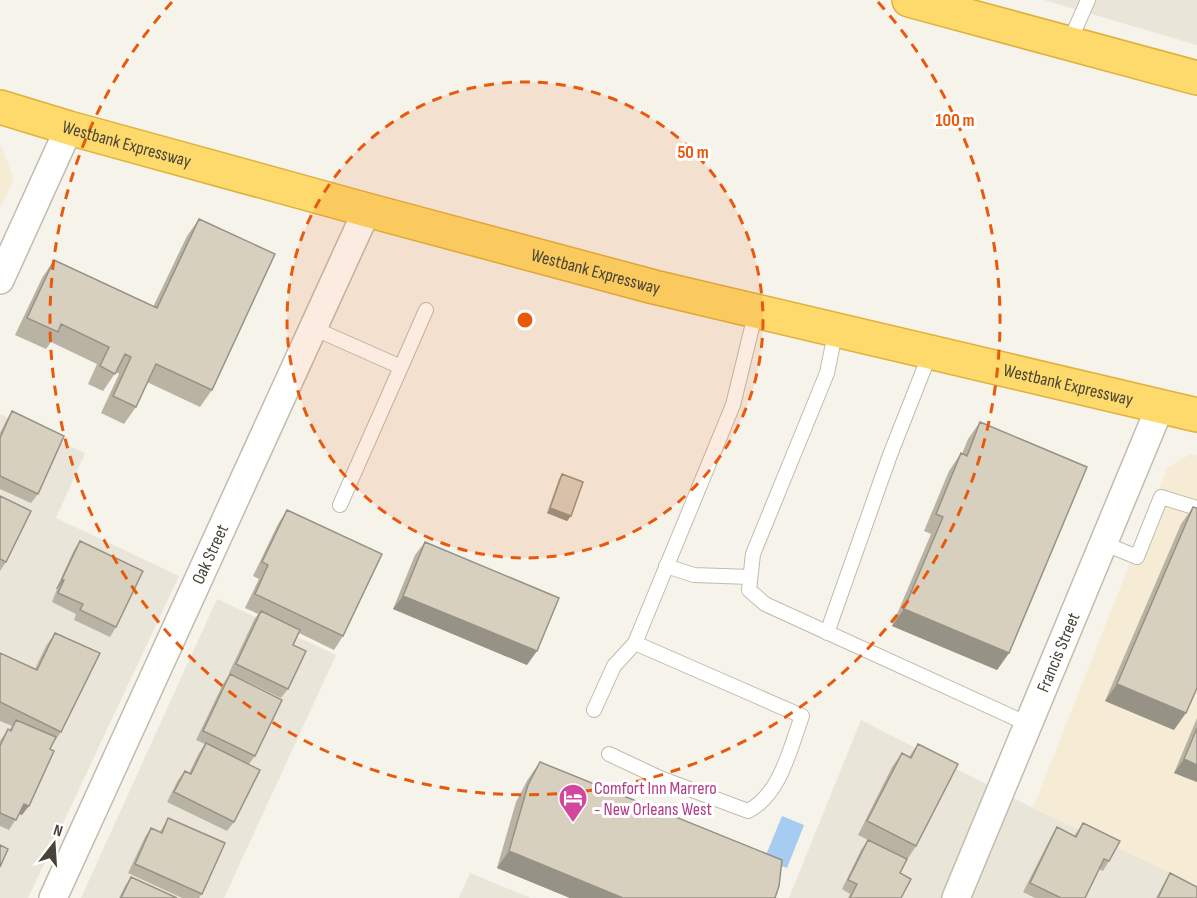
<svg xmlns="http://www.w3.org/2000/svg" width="1197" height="898" font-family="'Sofia Sans Condensed',sans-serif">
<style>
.residential{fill:#e9e5d8}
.commercial{fill:#f6ecd6}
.water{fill:#a7ccf1}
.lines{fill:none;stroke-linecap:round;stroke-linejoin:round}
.lane-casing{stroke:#c1bcac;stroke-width:16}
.street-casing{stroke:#c1bcac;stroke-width:30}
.highway-casing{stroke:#deb13b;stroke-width:36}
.lane{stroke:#fff;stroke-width:14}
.street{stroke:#fff;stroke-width:27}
.highway{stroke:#feda6c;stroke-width:33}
.wall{fill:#b9b3a4}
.shaded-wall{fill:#969286}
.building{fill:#d7d0bf;stroke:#969286;stroke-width:1.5}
.ring{fill:none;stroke:#e8590c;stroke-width:3;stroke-dasharray:10 8}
.labels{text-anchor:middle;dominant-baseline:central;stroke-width:6;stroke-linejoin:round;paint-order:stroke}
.street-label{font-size:18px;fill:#494438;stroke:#fff}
.hotel-label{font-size:18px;fill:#b23c85;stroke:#fff;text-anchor:start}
.centre{fill:#e8590c;stroke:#fff;stroke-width:3}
.ring-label{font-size:18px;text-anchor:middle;font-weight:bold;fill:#e8590c;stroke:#fff;stroke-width:6;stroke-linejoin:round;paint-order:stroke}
</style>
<rect width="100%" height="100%" fill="#f5f3ea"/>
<path class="residential" d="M 1044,0 L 1197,0 L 1197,45 Z
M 0,414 L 85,453 L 56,518 L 179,576 L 28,898 L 0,898 Z
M 217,599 L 336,655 L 224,898 L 81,898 Z
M 861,720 L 1033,808 L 1197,885 L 1197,898 L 789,898 Z
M 470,873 L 531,898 L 459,898 Z"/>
<path class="commercial" d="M 0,143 L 14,179 L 0,209 Z
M 1191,454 L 1197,455 L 1197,885 L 1033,808 L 1168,467 Z"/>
<path class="water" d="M 782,816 L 804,825 L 787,868 L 764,860 Z"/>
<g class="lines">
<g class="lane-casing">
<path id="lane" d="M 1069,43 L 1088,0
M 313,328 L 401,367 L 426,310
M 836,329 L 827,373 L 753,554 L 749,590 L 765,604 L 1028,724
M 340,505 L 401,367
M 1103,543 L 1137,557 L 1161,497 L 1197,508
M 666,566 L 694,575 L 750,577
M 827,633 L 890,455 L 931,351
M 594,710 L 614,666 L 635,643
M 609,754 L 660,778 L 748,811 C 781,794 790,748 802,716 L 635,643 L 733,405 L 756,311"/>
</g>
<g class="street-casing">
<g id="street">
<path d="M 0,280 L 69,128"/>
<path id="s1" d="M 53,898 L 367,210"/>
<path id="s2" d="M 956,898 L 1160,407"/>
</g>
</g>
<g class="highway-casing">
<g id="highway">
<path d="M 909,0 L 1197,78"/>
<path id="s3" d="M 0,107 L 69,128 L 367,210 L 654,287 L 1197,415"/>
</g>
</g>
<use href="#lane" class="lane"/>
<use href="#street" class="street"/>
<use href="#highway" class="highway"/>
</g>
<path class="wall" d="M 199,219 L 212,390 L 200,407 L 147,382 L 136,407 L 124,424 L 101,413 L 119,374 L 116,372 L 103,391 L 88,384 L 97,364 L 51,342 L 46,349 L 15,335 L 42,278 L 54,260 L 153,307 L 187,236 Z
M 12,411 L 38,494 L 31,503 L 0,489 L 0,433 L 6,421 Z
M 980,422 L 1009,653 L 997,670 L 892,626 L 931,534 L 924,531 L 949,471 L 961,453 L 962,454 L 968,439 Z
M 562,474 L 571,516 L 567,521 L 547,513 L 559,479 Z
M 0,496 L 6,562 L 0,571 Z
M 1193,507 L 1174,730 L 1105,701 L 1181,524 Z
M 287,510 L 343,636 L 334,650 L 299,633 L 293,645 L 288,689 L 281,698 L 229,673 L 254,620 L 258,614 L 245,608 L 259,579 L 253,576 L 278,524 Z
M 80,541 L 116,627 L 110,637 L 74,620 L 76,614 L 52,602 L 57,589 L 56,589 L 74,550 Z
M 425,542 L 527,665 L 393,609 L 415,555 Z
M 55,633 L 61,732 L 52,745 L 22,815 L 19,814 L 9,830 L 0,826 L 0,741 L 8,729 L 9,730 L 12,726 L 0,721 L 0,653 L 35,669 L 46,646 Z
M 230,674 L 255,756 L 249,764 L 234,822 L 227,831 L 167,802 L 178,780 L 185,771 L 189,773 L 199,753 L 205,744 L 196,740 L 223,684 Z
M 1197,718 L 1197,782 L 1174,773 Z
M 918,744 L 916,846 L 907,860 L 900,873 L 901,898 L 848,898 L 850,894 L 842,889 L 861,850 L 868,840 L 880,846 L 858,835 L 892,767 L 902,753 L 909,757 Z
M 540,762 L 775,898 L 570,898 L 497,868 L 516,802 L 528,779 Z
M 168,818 L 202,894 L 199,898 L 182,898 L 128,873 L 145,837 L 151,828 L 160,832 Z
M 1083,823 L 1109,861 L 1103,871 L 1099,869 L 1085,898 L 1035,898 L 1023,892 L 1051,837 L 1057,827 L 1074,836 Z
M 1170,873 L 1197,898 L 1156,898 L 1164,883 Z
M 131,877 L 177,898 L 119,898 L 125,886 Z"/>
<path class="shaded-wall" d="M 550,508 L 571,516 L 567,521 L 547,513 Z
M 62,579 L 64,580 L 57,589 L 56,589 Z
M 403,596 L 537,651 L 527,665 L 393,609 Z
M 904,609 L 1009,653 L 997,670 L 892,626 Z
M 1117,684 L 1186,713 L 1174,730 L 1105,701 Z
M 1184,759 L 1197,765 L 1197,782 L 1174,773 Z
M 24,804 L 29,806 L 22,815 L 17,813 Z
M 509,851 L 623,898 L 570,898 L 497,868 Z"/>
<path class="building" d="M 199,219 L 275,254 L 212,390 L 156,364 L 136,407 L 113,396 L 131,357 L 125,354 L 115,374 L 100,366 L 109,347 L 61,324 L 58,332 L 27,318 L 54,260 L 157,308 Z
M 12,411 L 64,436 L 38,494 L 0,476 L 0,438 Z
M 980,422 L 1087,467 L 1009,653 L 904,609 L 943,517 L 936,514 L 961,453 L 967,456 Z
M 562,474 L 583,482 L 571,516 L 550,508 Z
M 0,496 L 31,511 L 6,562 L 0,559 Z
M 1193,507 L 1197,508 L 1197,688 L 1186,713 L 1117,684 Z
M 287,510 L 382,554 L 343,636 L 255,594 L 268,565 L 262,562 Z
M 80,541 L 143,571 L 116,627 L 80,610 L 83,604 L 58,593 L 64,580 L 62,579 Z
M 425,542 L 559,598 L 537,651 L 403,596 Z
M 261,611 L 300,630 L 293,645 L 306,651 L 288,689 L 236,664 Z
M 55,633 L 100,653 L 61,732 L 0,702 L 0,653 L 37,670 Z
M 230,674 L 282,700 L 255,756 L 203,731 Z
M 16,720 L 56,737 L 50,749 L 54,751 L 29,806 L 24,804 L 16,820 L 0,813 L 0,746 L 8,729 L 11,731 Z
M 1197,728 L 1197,765 L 1184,759 Z
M 206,743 L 260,770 L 234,822 L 174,792 L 185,771 L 191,774 Z
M 918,744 L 958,764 L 916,846 L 867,821 L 902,753 L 911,758 Z
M 540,762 L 782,860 L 779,886 L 775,898 L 623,898 L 509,851 L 528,785 Z
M 168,818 L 225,843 L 202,894 L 135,864 L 151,828 L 162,833 Z
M 1083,823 L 1120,841 L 1109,861 L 1104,859 L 1085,898 L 1061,898 L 1030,883 L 1057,827 L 1076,837 Z
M 868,840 L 907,859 L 900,873 L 911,879 L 901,898 L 850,898 L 857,884 L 848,880 Z
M 0,845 L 8,849 L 0,867 Z
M 1170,873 L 1197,887 L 1197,898 L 1158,898 Z
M 131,877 L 177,898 L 121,898 Z"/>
<circle cx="525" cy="320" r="238" fill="#e8590c" fill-opacity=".12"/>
<g class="ring">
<circle cx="525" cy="320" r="238"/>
<path d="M878 2A475 475 0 1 1 172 2"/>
</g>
<defs>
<g id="hotel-pin" transform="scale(1.5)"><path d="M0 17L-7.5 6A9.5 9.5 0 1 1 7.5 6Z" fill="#d1479c" stroke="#fff"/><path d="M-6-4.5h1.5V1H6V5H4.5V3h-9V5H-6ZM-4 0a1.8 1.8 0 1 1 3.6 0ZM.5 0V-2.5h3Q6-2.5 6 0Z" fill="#fff"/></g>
</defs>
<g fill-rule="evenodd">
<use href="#hotel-pin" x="573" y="798"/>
</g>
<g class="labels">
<g class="street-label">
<text stroke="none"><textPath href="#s3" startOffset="132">Westbank Expressway</textPath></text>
<text stroke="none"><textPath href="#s3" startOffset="618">Westbank Expressway</textPath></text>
<text stroke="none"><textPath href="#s3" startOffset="1104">Westbank Expressway</textPath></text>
<text stroke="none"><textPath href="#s1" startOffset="378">Oak Street</textPath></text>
<text stroke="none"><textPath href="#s2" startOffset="266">Francis Street</textPath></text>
</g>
<g class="hotel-label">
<text x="594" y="788">Comfort Inn Marrero<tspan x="594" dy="21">- New Orleans West</tspan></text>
</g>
</g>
<circle cx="525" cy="320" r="9" class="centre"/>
<g class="ring-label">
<text x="955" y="126">100 m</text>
<text x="693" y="158">50 m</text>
</g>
<g transform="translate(54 844) rotate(17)" stroke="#ffffff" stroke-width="4.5" paint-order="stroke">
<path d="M0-4.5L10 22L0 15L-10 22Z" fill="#494438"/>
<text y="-9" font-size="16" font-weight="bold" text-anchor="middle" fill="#494438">N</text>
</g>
</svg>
